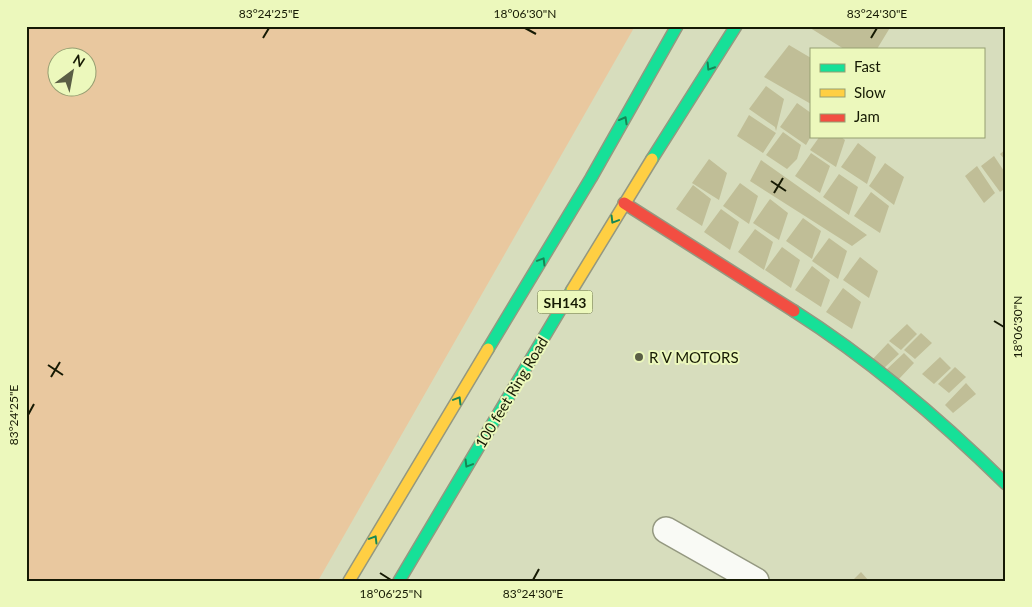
<svg xmlns="http://www.w3.org/2000/svg" width="1032" height="607" font-family="Lato,sans-serif">
<style>
.green{fill:#e9c89f;fill-rule:evenodd}
.building{fill:#c0be97}
.lines{fill:none;stroke-linecap:round;stroke-linejoin:round}
.street-casing{stroke:#949880;stroke-width:28}
.fast-casing{stroke:#949880;stroke-width:14}
.slow-casing{stroke:#949880;stroke-width:14}
.jam-casing{stroke:#949880;stroke-width:14}
.street{stroke:#f9faf5;stroke-width:25}
.fast{stroke:#16e098;stroke-width:11}
.slow{stroke:#ffcf43;stroke-width:11}
.jam{stroke:#f24e42;stroke-width:11}
.oneway{stroke:#168755}
.ticks{fill:none;stroke:#161a04;stroke-width:2}
.poi-dot{fill:#5a5e45;stroke:#ecf8bc;stroke-width:2}
.labels{text-anchor:middle;dominant-baseline:central;stroke-width:4;stroke-linejoin:round;paint-order:stroke}
.shield{fill:#ecf8bc;stroke:#565d3b;stroke-width:1}
.shield-label{font-size:14px;font-weight:bold;fill:#161a04}
.poi-label{font-size:15px;fill:#161a04;stroke:#ecf8bc;text-anchor:start}
.street-label{font-size:15px;fill:#161a04;stroke:#ecf8bc}
.neatline{fill:none;stroke:#161a04;stroke-width:2}
.ticks-label{font-size:12px;text-anchor:middle;fill:#161a04}
</style>
<rect width="100%" height="100%" fill="#d7ddbd"/>
<path class="green" d="M 26,26 L 635,26 L 318,581 L 26,581 ZM 58,58 L 88,58 L 88,88 L 58,88 Z"/>
<path class="building" d="M 807,26 L 891,26 L 877,49 L 844,49 Z
M 789,45 L 811,58 L 811,104 L 764,77 Z
M 766,86 L 784,99 L 776,131 L 775,127 L 749,109 Z
M 797,103 L 811,113 L 811,136 L 806,145 L 780,127 Z
M 749,115 L 776,133 L 763,153 L 737,136 Z
M 783,132 L 801,145 L 797,159 L 787,169 L 766,155 Z
M 820,136 L 840,136 L 845,140 L 836,167 L 810,150 Z
M 858,143 L 876,157 L 867,184 L 841,167 Z
M 1006,149 L 1006,161 L 1000,154 Z
M 811,153 L 830,166 L 820,193 L 795,176 Z
M 994,156 L 1006,174 L 1006,188 L 1000,192 L 981,166 Z
M 709,159 L 727,173 L 719,200 L 692,183 Z
M 761,160 L 867,235 L 852,246 L 750,181 Z
M 885,163 L 904,177 L 894,205 L 869,186 Z
M 977,166 L 995,193 L 984,203 L 965,176 Z
M 839,174 L 858,187 L 849,215 L 823,197 Z
M 740,183 L 758,196 L 749,224 L 723,206 Z
M 693,185 L 711,199 L 702,226 L 676,209 Z
M 871,192 L 889,206 L 880,233 L 854,216 Z
M 770,199 L 788,213 L 779,240 L 753,223 Z
M 721,209 L 739,222 L 730,250 L 704,232 Z
M 803,218 L 821,231 L 812,259 L 786,241 Z
M 755,229 L 773,242 L 764,270 L 738,252 Z
M 829,238 L 847,251 L 838,279 L 812,261 Z
M 782,247 L 800,260 L 791,288 L 765,270 Z
M 860,257 L 878,271 L 869,298 L 843,280 Z
M 812,266 L 830,280 L 821,307 L 795,290 Z
M 843,288 L 861,302 L 852,329 L 826,312 Z
M 907,324 L 917,334 L 901,350 L 889,341 Z
M 921,333 L 932,343 L 915,359 L 904,350 Z
M 888,343 L 899,354 L 882,370 L 871,361 Z
M 904,353 L 914,363 L 898,380 L 886,370 Z
M 940,357 L 951,368 L 934,384 L 922,374 Z
M 955,367 L 966,377 L 949,393 L 938,384 Z
M 966,383 L 976,394 L 953,413 L 945,405 Z
M 861,572 L 869,581 L 852,581 Z"/>
<g class="lines">
<g class="street-casing">
<path id="street" d="M 666,530 L 756,581"/>
</g>
<g class="fast-casing">
<path id="fast" d="M 652,159 L 736,26
M 794,311 C 871,360 941,420 1006,484
M 488,349 L 591,178 L 677,26
M 399,581 L 572,290"/>
</g>
<g class="slow-casing">
<path id="slow" d="M 572,290 L 652,159
M 349,581 L 488,349"/>
</g>
<g class="jam-casing">
<path id="jam" d="M 624,203 L 794,311"/>
</g>
<use href="#street" class="street"/>
<use href="#fast" class="fast"/>
<use href="#slow" class="slow"/>
<use href="#jam" class="jam"/>
</g>
<defs><path id="oneway-chevron" d="M-2-3.5L2.5 0L-2 3.5" fill="none" stroke-width="1.6" stroke-linecap="round" stroke-linejoin="round" transform="scale(1.25)"/></defs>
<g class="oneway">
<use href="#oneway-chevron" transform="translate(710 67) rotate(122)"/>
<use href="#oneway-chevron" transform="translate(624 120) rotate(-61)"/>
<use href="#oneway-chevron" transform="translate(614 220) rotate(121)"/>
<use href="#oneway-chevron" transform="translate(542 261) rotate(-59)"/>
<use href="#oneway-chevron" transform="translate(458 400) rotate(-59)"/>
<use href="#oneway-chevron" transform="translate(468 464) rotate(121)"/>
<use href="#oneway-chevron" transform="translate(374 539) rotate(-59)"/>
</g>
<path class="ticks" d="M 525,28 L 536,34M 263,38 L 269,28M 871,38 L 877,28M 771,181 L 786,191M 774,193 L 783,178M 994,321 L 1004,327M 48,365 L 63,375M 51,377 L 60,362M 28,415 L 34,404M 380,573 L 391,580M 533,580 L 539,569"/>
<circle class="poi-dot" cx="639" cy="357" r="5"/>
<g class="labels">
<rect class="shield" x="537.5" y="290.5" width="55" height="23" rx="4"/>
<g class="shield-label">
<text x="565" y="302">SH143</text>
</g>
<g class="poi-label">
<text x="649" y="357">R V MOTORS</text>
</g>
<g class="street-label">
<text transform="translate(511 392) rotate(-59)">100 feet Ring Road</text>
</g>
</g>
<rect width="1032" height="607" fill="none" stroke="#ecf8bc" stroke-width="55"/>
<rect x="810" y="48" width="175" height="90" fill="#ecf8bc" stroke="#969f72"/>
<rect x="820" y="64" width="25" height="8" fill="#16e098" stroke="#969f72"/>
<text x="854" y="72" font-size="15" fill="#161a04">Fast</text>
<rect x="820" y="89" width="25" height="8" fill="#ffcf43" stroke="#969f72"/>
<text x="854" y="98" font-size="15" fill="#161a04">Slow</text>
<rect x="820" y="114" width="25" height="8" fill="#f24e42" stroke="#969f72"/>
<text x="854" y="122" font-size="15" fill="#161a04">Jam</text>
<g transform="translate(72 72) rotate(32)"><circle r="24" fill="#ecf8bc" stroke="#969f72"/>
<path d="M0-4L9 19L0 12L-9 19Z" fill="#5a5e45"/>
<text y="-8" font-size="14" font-weight="bold" text-anchor="middle" fill="#161a04">N</text>
</g>
<rect x="28" y="28" width="976" height="552" class="neatline"/>
<g class="ticks-label">
<text x="269" y="18">83°24'25"E</text>
<text x="525" y="18">18°06'30"N</text>
<text x="877" y="18">83°24'30"E</text>
<text transform="translate(1018 327) rotate(-90)" y="4">18°06'30"N</text>
<text transform="translate(14 415) rotate(-90)" y="4">83°24'25"E</text>
<text x="391" y="598">18°06'25"N</text>
<text x="533" y="598">83°24'30"E</text>
</g>
</svg>
